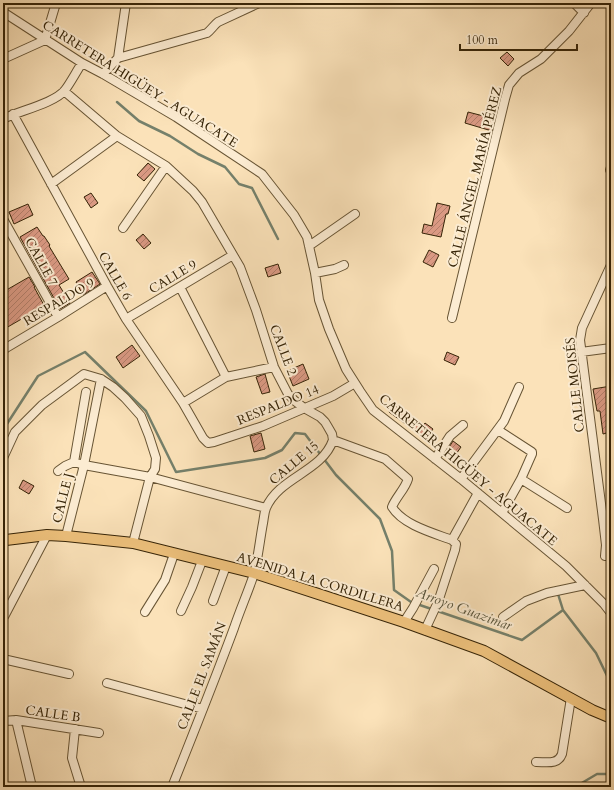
<svg xmlns="http://www.w3.org/2000/svg" width="614" height="790" font-family="Cardo,serif">
<style>
.lines{fill:none;stroke-linecap:round;stroke-linejoin:round}
.stream{stroke:#75806b;stroke-width:2.5}
.building{fill:url(#building-hatch);stroke:#362407}
.minor-casing{stroke:#675434;stroke-width:10}
.major-casing{stroke:#362407;stroke-width:12}
.minor{stroke:#fcecd2;stroke-width:8}
.major{stroke:#eec17c;stroke-width:10}
.labels{text-anchor:middle;dominant-baseline:central;stroke-width:4;stroke-linejoin:round;paint-order:stroke}
.street-label{font-size:13px;fill:#362407;stroke:#fcecd2}
.water-label{font-size:14px;font-style:italic;fill:#565239;stroke:#fcecd2}
</style>
<defs>
<pattern id="building-hatch" width="6" height="6" patternUnits="userSpaceOnUse"><rect width="6" height="6" fill="#da9983"/><path d="M-1 1l2-2M0 6l6-6M5 7l2-2" fill="none" stroke="#b27d69"/></pattern>
</defs>
<rect width="100%" height="100%" fill="#fbe2b9"/>
<filter id="stains"><feTurbulence type="fractalNoise" baseFrequency=".005" numOctaves="4"/><feColorMatrix values="0 0 0 0 .2 0 0 0 0 .09 0 0 0 0 .02 0 0 0 .5 -.17"/></filter>
<radialGradient id="worn" r=".72"><stop offset=".6" stop-color="#630" stop-opacity="0"/><stop offset="1" stop-color="#630" stop-opacity=".3"/></radialGradient>
<g class="lines">
<path class="stream" d="M 117,102 L 139,121 L 170,136 L 198,154 L 225,167 L 239,184 L 252,188 L 278,239
M 3,430 L 38,376 L 85,352 L 146,411 L 176,472 L 265,458 L 282,450 L 295,433 L 305,434 L 336,475 L 380,519 L 392,551 L 394,590 L 411,602 L 522,640 L 563,610
M 558,594 L 563,610 L 596,653 L 611,684
M 575,787 L 597,774 L 611,774"/>
</g>
<path class="building" d="M 507,52 L 514,59 L 508,66 L 500,58 Z
M 468,112 L 495,119 L 492,131 L 465,123 Z
M 148,163 L 155,169 L 144,181 L 137,175 Z
M 91,193 L 98,203 L 91,208 L 84,197 Z
M 437,203 L 450,206 L 448,214 L 446,214 L 441,237 L 422,233 L 424,224 L 432,226 Z
M 28,204 L 33,215 L 14,224 L 9,212 Z
M 37,227 L 43,236 L 44,236 L 50,245 L 49,246 L 69,279 L 59,285 L 70,303 L 60,309 L 20,237 Z
M 143,234 L 151,243 L 144,249 L 136,240 Z
M 429,250 L 439,255 L 433,267 L 423,262 Z
M 278,264 L 281,273 L 268,277 L 265,268 Z
M 92,272 L 100,284 L 83,295 L 76,282 Z
M 29,277 L 35,287 L 34,287 L 45,307 L 26,319 L 25,317 L 6,328 L 3,322 L 3,292 Z
M 132,345 L 140,356 L 123,368 L 116,357 Z
M 447,352 L 459,357 L 455,365 L 444,360 Z
M 303,364 L 309,379 L 293,386 L 287,371 Z
M 265,374 L 270,392 L 262,394 L 256,377 Z
M 611,386 L 611,432 L 603,434 L 600,411 L 597,411 L 593,389 Z
M 394,405 L 423,426 L 425,423 L 433,429 L 426,439 L 389,412 Z
M 261,433 L 265,449 L 254,452 L 250,436 Z
M 453,441 L 461,447 L 454,457 L 446,452 Z
M 23,480 L 34,486 L 29,494 L 19,488 Z"/>
<g class="lines">
<g class="minor-casing">
<path id="minor" d="M 575,3 L 576,5 L 584,13
M 3,12 L 82,63 L 103,74 L 176,117 L 262,174 L 294,215 L 307,237 L 315,273 L 319,300 L 329,329 L 346,369 L 360,391 L 373,410 L 461,479 L 566,566 L 604,604 L 611,613
M 118,58 L 207,33 C 211,30 214,25 218,22 L 259,3
M 3,59 L 45,40 L 56,3
M 103,74 L 118,58 L 126,3
M 64,91 L 117,136 L 166,166 L 193,191 L 202,202 L 240,267 L 256,310 L 274,367 L 288,394 L 295,401 L 304,408 L 320,417 L 325,422 L 328,427 L 332,434 L 333,440 L 385,459 L 408,479 C 405,489 396,497 392,507 C 403,525 433,533 452,540 L 456,544 L 455,550 L 438,602 L 425,630
M 13,114 L 107,286 L 126,319 L 183,403 L 203,438 L 208,443 L 214,442 L 263,426 L 333,396 L 355,383
M 3,119 C 19,111 55,103 65,90 C 71,82 76,72 82,63
M 610,170 L 611,167
M 51,184 L 117,136
M 3,219 L 58,317
M 123,228 L 166,166
M 309,246 L 355,214
M 611,265 L 582,328 L 580,340 L 603,519 L 606,545 L 605,556 L 611,555
M 315,273 L 335,269 L 344,265
M 180,287 L 226,377
M 452,318 L 505,99 L 509,85 L 519,73 L 541,59 L 569,31 L 591,3
M 126,319 L 233,255
M 3,350 L 6,348 L 58,317 L 107,286
M 581,352 L 611,348
M 183,403 L 226,377 L 274,367
M 498,430 L 532,452 L 532,454 L 521,479 L 502,513
M 3,458 L 15,432 L 42,405 L 84,374 L 101,379 L 113,387 L 125,398 L 141,416 L 149,436 L 156,458 L 155,469 L 150,477 L 133,543
M 435,459 L 450,436 L 463,425
M 74,462 L 84,465 L 150,477 L 266,508
M 58,471 L 65,466 L 74,462 L 86,392
M 461,479 L 504,421 L 519,387
M 521,479 L 567,508
M 66,536 L 84,465 L 101,379
M 452,540 L 478,493
M 213,601 L 226,566
M 181,611 L 192,587 L 202,561
M 145,612 L 165,580 L 174,554
M 503,617 L 526,601 L 547,593 L 585,585
M 3,618 L 5,615 L 47,535
M 404,622 L 413,608 L 434,569
M 3,659 L 69,674
M 107,683 L 203,709
M 16,720 L 32,787
M 3,721 L 16,720 L 99,733
M 75,729 L 72,758 L 81,787
M 536,762 C 547,762 558,765 562,754 L 571,698
M 172,787 C 193,734 214,682 234,628 C 240,610 248,592 254,574 C 258,558 260,539 263,523 C 264,518 264,513 266,508 C 279,477 322,472 333,440"/>
</g>
<g class="major-casing">
<path id="major" d="M 3,541 L 6,540 L 47,535 L 66,536 L 133,543 L 254,573 L 404,622 L 484,651 L 592,710 L 611,718"/>
</g>
<use href="#minor" class="minor"/>
<use href="#major" class="major"/>
</g>
<g class="labels">
<g class="street-label">
<text transform="translate(140 84) rotate(32)">CARRETERA HIGÜEY - AGUACATE</text>
<text transform="translate(475 177) rotate(-76)">CALLE ÁNGEL MARÍA PÉREZ</text>
<text transform="translate(41 262) rotate(61)">CALLE 7</text>
<text transform="translate(115 276) rotate(60)">CALLE 6</text>
<text transform="translate(173 277) rotate(-31)">CALLE 9</text>
<text transform="translate(59 302) rotate(-31)">RESPALDO 9</text>
<text transform="translate(283 350) rotate(69)">CALLE 2</text>
<text transform="translate(575 385) rotate(-96)">CALLE MOISÉS</text>
<text transform="translate(278 405) rotate(-22)">RESPALDO 14</text>
<text transform="translate(294 463) rotate(-40)">CALLE 15</text>
<text transform="translate(468 470) rotate(40)">CARRETERA HIGÜEY - AGUACATE</text>
<text transform="translate(63 498) rotate(-76)">CALLE J</text>
<text transform="translate(320 582) rotate(17)">AVENIDA LA CORDILLERA</text>
<text transform="translate(202 676) rotate(-69)">CALLE EL SAMÁN</text>
<text transform="translate(53 714) rotate(8)">CALLE B</text>
</g>
<g class="water-label">
<text transform="translate(464 609) rotate(20)">Arroyo Guazimar</text>
</g>
</g>
<rect width="614" height="790" fill="none" stroke="#fbe2b9" stroke-width="16"/>
<rect x="4" y="4" width="606" height="782" fill="none" stroke="#362407" stroke-width="2"/>
<rect x="8" y="8" width="598" height="774" fill="none" stroke="#362407"/>
<path d="M460 44v6h117v-6" fill="none" stroke="#362407" stroke-width="2"/>
<text x="466" y="44" font-size="12" fill="#362407" stroke="#fcecd2" stroke-width="3" paint-order="stroke">100 m</text>
<rect width="100%" height="100%" filter="url(#stains)"/>
<rect width="100%" height="100%" fill="url(#worn)"/>
</svg>
